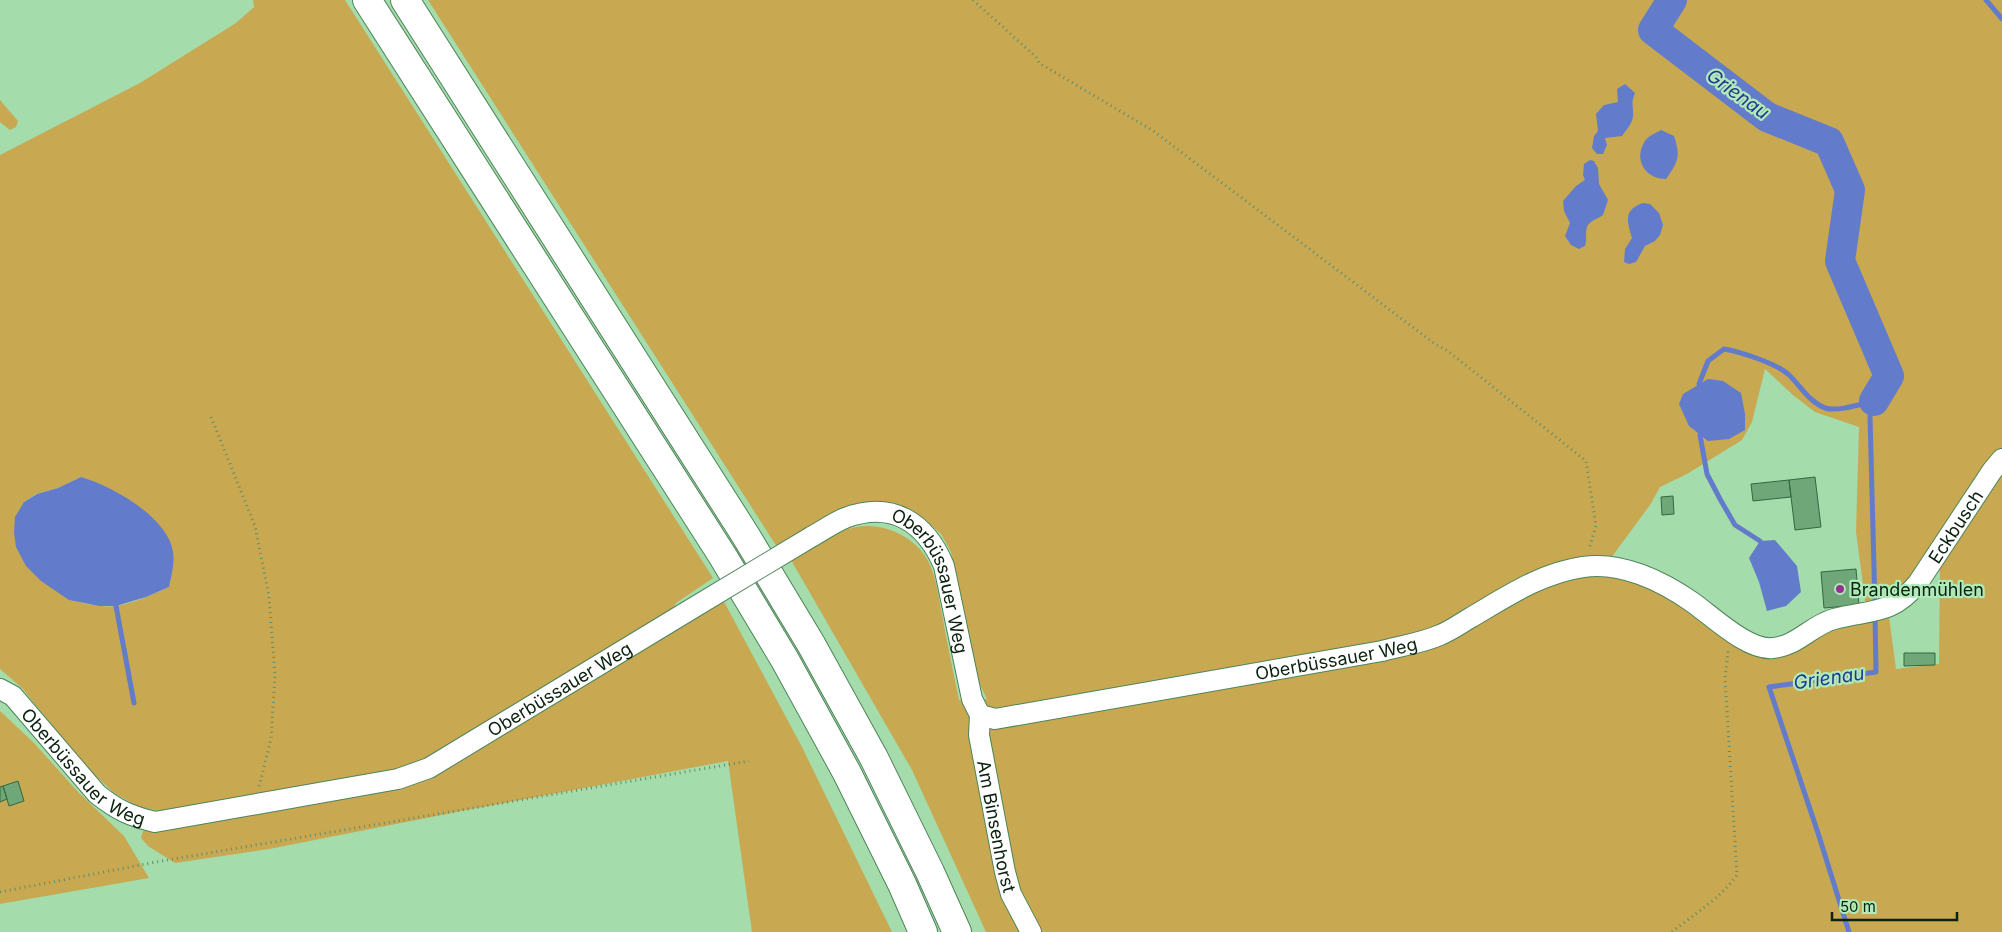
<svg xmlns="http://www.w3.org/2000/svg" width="2002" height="932" font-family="Inter,sans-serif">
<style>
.green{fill:#c8a851;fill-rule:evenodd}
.water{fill:#627ccb}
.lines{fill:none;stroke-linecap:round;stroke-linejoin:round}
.stream{stroke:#627ccb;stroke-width:5}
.river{stroke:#627ccb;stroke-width:30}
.building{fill:#70a779;stroke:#32683e}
.minor-casing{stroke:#4e8459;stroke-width:22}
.motorway-casing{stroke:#4e8459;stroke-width:30}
.path{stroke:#628c69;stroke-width:3;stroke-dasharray:1 4;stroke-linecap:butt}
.minor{stroke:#fff;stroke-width:20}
.motorway{stroke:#fff;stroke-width:28}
.minor-bridge-casing{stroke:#4e8459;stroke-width:22;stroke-linecap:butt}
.minor-bridge{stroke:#fff;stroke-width:20}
.poi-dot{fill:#973094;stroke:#b0eab9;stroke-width:2}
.labels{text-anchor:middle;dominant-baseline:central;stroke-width:4.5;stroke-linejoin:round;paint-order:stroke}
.street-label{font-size:18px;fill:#0b2210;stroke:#b0eab9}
.poi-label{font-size:18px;fill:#0b2210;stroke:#b0eab9;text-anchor:start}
.water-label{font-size:19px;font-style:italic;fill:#223592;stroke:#b0eab9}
</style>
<rect width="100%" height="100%" fill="#a4dcac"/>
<path class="green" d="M 253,0 L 345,0 L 713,578 L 676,603 L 673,609 L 436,755 L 393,772 L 170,813 L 139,807 L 114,793 L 81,762 L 22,688 L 0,669 L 0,155 L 140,83 L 236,23 L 254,7 ZM 81,477 L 169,587 C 153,594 135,603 116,606 C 101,608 84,603 69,600 L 24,502 L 36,494 L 58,488 Z
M 428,0 L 2002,0 L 2002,932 L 986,932 L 912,770 L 791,560 C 809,549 827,536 848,529 C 875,520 909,532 925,556 C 936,572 938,595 942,614 C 947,643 953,671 959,700 L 987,699 L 977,679 L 951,552 L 941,534 L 924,519 L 908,510 L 888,503 L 865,502 L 840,510 L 777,547 ZM 1765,369 L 1793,395 L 1815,412 L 1859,427 L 1856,532 L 1866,607 L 1763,647 L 1608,562 L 1650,505 L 1660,487 L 1687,474 L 1742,440 L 1752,422 ZM 1940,566 L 1939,664 L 1896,669 L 1888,609 Z
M 0,100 L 18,121 L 16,127 L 10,130 L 0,122 Z
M 722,598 L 802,747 L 892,932 L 752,932 L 728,761 L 472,809 L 269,849 L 175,863 L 148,846 L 141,838 L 143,831 L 153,831 L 407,781 Z
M 0,711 L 33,742 L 79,793 L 124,836 L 149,878 L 0,904 Z"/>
<path class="water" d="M 1625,84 L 1635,93 C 1631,103 1633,103 1633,113 C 1634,122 1627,129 1622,136 L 1605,138 L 1607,145 L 1603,154 L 1597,154 L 1592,148 L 1594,136 L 1598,131 L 1596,114 L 1604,105 L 1618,102 L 1617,89 Z
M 1661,130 L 1674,136 C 1681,157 1678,162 1666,179 C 1645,179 1633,159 1645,141 C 1648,136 1656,133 1661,130 Z
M 1590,160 L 1594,161 L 1598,168 L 1599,184 L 1608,200 L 1603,215 C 1599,218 1595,219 1591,222 C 1583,227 1588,237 1585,246 L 1579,249 L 1571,245 L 1565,236 L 1570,223 L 1564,211 L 1563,201 L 1576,186 L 1585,180 L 1583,175 L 1584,164 Z
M 1643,203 L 1650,204 L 1659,213 L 1663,225 L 1660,235 L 1655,241 L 1645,246 L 1636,262 L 1629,264 L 1624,262 L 1625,249 L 1632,238 C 1627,221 1623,210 1643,203 Z
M 1708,379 L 1723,381 L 1741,393 L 1745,414 L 1745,430 L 1729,439 L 1708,441 L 1689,426 L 1679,404 L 1683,394 Z
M 81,477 C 112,486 168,517 173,552 C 175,563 171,577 169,587 L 146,597 L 116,606 L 99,606 L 69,600 L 41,581 L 26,566 L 16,547 L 14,533 L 15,517 L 24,502 L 37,494 L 58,488 Z
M 1775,540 L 1797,566 L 1801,592 L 1786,606 L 1767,611 L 1759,582 L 1749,558 L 1760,541 Z"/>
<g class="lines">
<path class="stream" d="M 1986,0 L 2002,19
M 1699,384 L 1708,361 L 1724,349 C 1741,352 1775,363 1788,374 C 1800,385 1809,402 1825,408 C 1838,412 1861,404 1874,401
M 1874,401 L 1870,416 L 1875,607
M 1700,435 L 1707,474 L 1720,499 L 1735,525 L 1760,541
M 116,606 L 134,703
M 1849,932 L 1818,833 L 1769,687 L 1876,672 L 1875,615"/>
<path class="river" d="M 1672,0 L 1653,30 L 1767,117 L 1829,142 L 1850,190 L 1840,261 L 1889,376 L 1874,401"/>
</g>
<path class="building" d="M 1815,477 L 1821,527 L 1795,530 L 1789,480 Z
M 1789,480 L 1791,497 L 1753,501 L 1751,484 Z
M 1673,496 L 1674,514 L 1662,515 L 1661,497 Z
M 1856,569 L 1859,605 L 1824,608 L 1821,572 Z
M 1904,653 L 1935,653 L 1935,665 L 1904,666 Z
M 18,781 L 24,801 L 9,806 L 3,786 Z
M 3,786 L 7,799 L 0,802 L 0,787 Z"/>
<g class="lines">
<g class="minor-casing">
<g id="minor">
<path id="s1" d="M 811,537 C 822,531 833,523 845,518 C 893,500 926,523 944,566 L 972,699 L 980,715 L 979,735 L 1005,872 L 1011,894 L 1031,932"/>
<path id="s2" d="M 0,689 L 13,696 L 97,794 C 117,810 130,816 155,822 L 398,779 L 429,768 L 693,608"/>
<path id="s3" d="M 980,715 L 995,719 L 1382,651 C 1401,646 1422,643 1440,635 C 1450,631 1460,624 1470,618 C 1506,597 1541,573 1583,567 C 1621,561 1662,581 1692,602 C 1712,616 1748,651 1773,648 C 1797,646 1812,625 1834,619 C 1871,609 1891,616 1918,583 L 1992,471 L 2002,459"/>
</g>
</g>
<g class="motorway-casing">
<path id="motorway" d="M 367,0 L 722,555 L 785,660 L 847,773 L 902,884 L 923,932
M 405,0 L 746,536 L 811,644 L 874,758 L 930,872 L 957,932"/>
</g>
<path class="path" d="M 973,0 L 1036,57 L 1039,63 L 1152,130 L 1435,344 L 1448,351 L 1586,461 L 1596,526 L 1589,549
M 211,417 L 255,526 L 269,596 L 275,675 L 271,739 L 259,787
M 0,892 L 156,862 L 749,761
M 1672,932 C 1694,914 1721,898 1737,875 L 1725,678 L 1728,651"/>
<use href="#minor" class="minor"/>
<use href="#motorway" class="motorway"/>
<g class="minor-bridge-casing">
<path id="minor-bridge" d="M 693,608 L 811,537"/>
</g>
<use href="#minor-bridge" class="minor-bridge"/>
</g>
<circle class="poi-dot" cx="1840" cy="589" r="5"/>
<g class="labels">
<g class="street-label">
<text stroke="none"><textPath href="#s3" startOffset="1070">Eckbusch</textPath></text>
<text stroke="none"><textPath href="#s1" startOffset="170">Oberbüssauer Weg</textPath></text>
<text stroke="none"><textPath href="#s3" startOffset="362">Oberbüssauer Weg</textPath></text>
<text stroke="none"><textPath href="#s2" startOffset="641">Oberbüssauer Weg</textPath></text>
<text stroke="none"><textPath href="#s2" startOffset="116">Oberbüssauer Weg</textPath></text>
<text stroke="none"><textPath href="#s1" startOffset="430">Am Binsenhorst</textPath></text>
</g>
<g class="poi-label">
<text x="1850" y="589">Brandenmühlen</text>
</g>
<g class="water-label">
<text transform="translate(1738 94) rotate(36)">Grienau</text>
<text transform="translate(1829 678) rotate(-8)">Grienau</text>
</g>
</g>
<path d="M1832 912v8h125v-8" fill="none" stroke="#0b2210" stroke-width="2.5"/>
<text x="1840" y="912" font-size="15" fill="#0b2210" stroke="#b0eab9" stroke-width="4" paint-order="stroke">50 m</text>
</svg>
